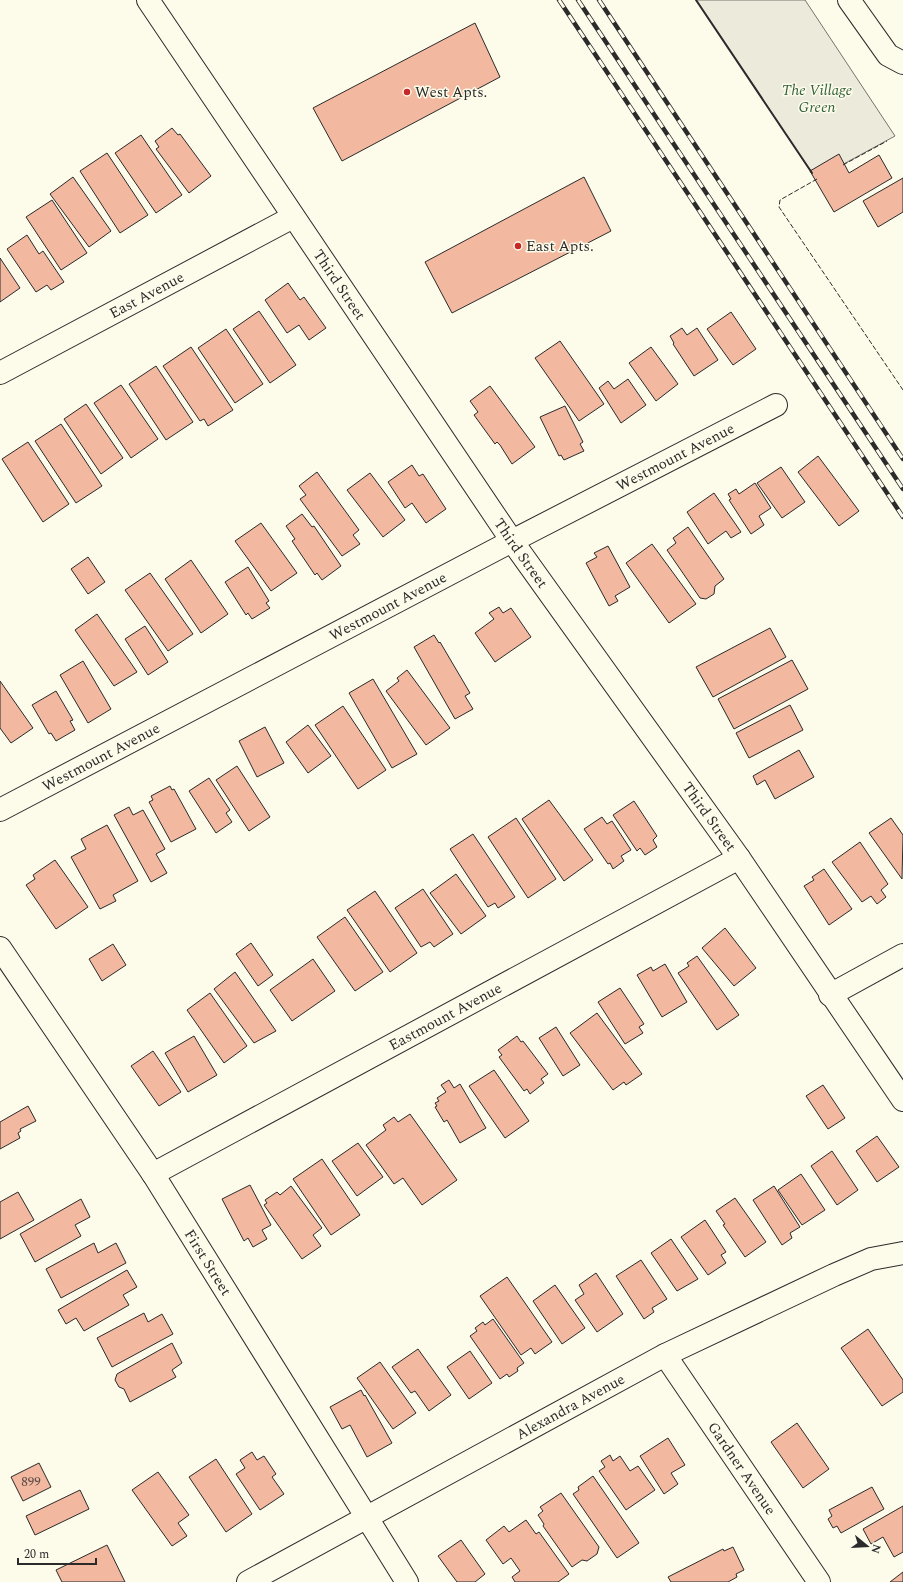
<svg xmlns="http://www.w3.org/2000/svg" width="903" height="1582" font-family="Spectral,serif">
<style>
.green{fill:#ecebdb;stroke:#74746e}
.building{fill:#f2b8a0;stroke:#2b2b2b}
.lines{fill:none;stroke-linecap:round;stroke-linejoin:round}
.minor-casing{stroke:#2b2b2b;stroke-width:24}
.minor{stroke:#fdfbea;stroke-width:22}
.rail-casing{stroke:#2b2b2b;stroke-width:4.5}
.rail{stroke:#fdfbea;stroke-width:3;stroke-dasharray:9;stroke-linecap:butt}
.fence{stroke:#2b2b2b;stroke-width:1;stroke-dasharray:5 2;stroke-linecap:butt}
.wall{stroke:#2b2b2b;stroke-width:2}
.poi-dot{fill:#c62828;stroke:#fdfbea;stroke-width:1.5}
.labels{text-anchor:middle;dominant-baseline:central;stroke-width:3;stroke-linejoin:round;paint-order:stroke}
.number-label{font-size:13px;fill:#5d4e48}
.park-label{font-size:15px;font-style:italic;fill:#34623c;stroke:#fdfbea}
.poi-label{font-size:15px;fill:#2b2b2b;stroke:#fdfbea;text-anchor:start}
.street-label{font-size:15px;fill:#2b2b2b;stroke:#fdfbea}
</style>
<rect width="100%" height="100%" fill="#fdfbea"/>
<path class="green" d="M 696,0 L 805,0 L 895,136 L 816,179 Z"/>
<path class="building" d="M 475,23 L 500,77 L 342,161 L 313,108 Z
M 172,128 L 178,135 L 180,134 L 211,176 L 189,193 L 156,149 L 159,147 L 155,141 Z
M 141,135 L 182,195 L 156,213 L 115,153 Z
M 107,153 L 148,215 L 120,233 L 80,171 Z
M 839,154 L 849,173 L 879,155 L 892,178 L 834,212 L 810,171 Z
M 73,177 L 111,231 L 89,247 L 50,194 Z
M 584,177 L 611,231 L 452,313 L 425,262 Z
M 903,178 L 903,212 L 878,227 L 863,201 Z
M 52,200 L 87,253 L 61,270 L 26,217 Z
M 27,235 L 39,254 L 43,251 L 64,282 L 51,290 L 47,285 L 36,292 L 7,249 Z
M 0,258 L 20,288 L 0,302 Z
M 288,283 L 300,300 L 304,297 L 326,328 L 309,340 L 299,325 L 287,333 L 265,300 Z
M 259,311 L 296,365 L 270,383 L 233,329 Z
M 731,312 L 756,349 L 733,365 L 707,329 Z
M 682,328 L 687,335 L 697,328 L 718,360 L 694,376 L 673,344 L 674,343 L 670,336 Z
M 226,329 L 263,384 L 235,403 L 198,348 Z
M 560,341 L 604,404 L 579,421 L 535,358 Z
M 191,347 L 233,410 L 208,426 L 204,419 L 200,421 L 163,366 Z
M 651,347 L 678,384 L 656,401 L 629,363 Z
M 156,366 L 193,422 L 166,440 L 129,384 Z
M 628,379 L 646,405 L 621,423 L 599,388 L 608,381 L 614,389 Z
M 121,385 L 158,439 L 131,458 L 94,403 Z
M 490,386 L 535,447 L 512,464 L 500,445 L 497,442 L 495,444 L 474,415 L 478,412 L 470,401 Z
M 86,404 L 123,458 L 101,474 L 64,419 Z
M 565,406 L 583,442 L 580,444 L 584,451 L 564,460 L 561,455 L 559,456 L 540,417 Z
M 61,424 L 102,486 L 76,503 L 35,441 Z
M 28,442 L 69,504 L 43,522 L 2,459 Z
M 818,456 L 859,511 L 839,526 L 798,472 Z
M 412,465 L 419,476 L 423,474 L 446,509 L 426,523 L 412,503 L 405,508 L 388,482 Z
M 781,467 L 805,502 L 782,518 L 757,483 Z
M 317,472 L 359,530 L 353,535 L 360,544 L 342,556 L 300,499 L 306,495 L 299,486 Z
M 370,473 L 405,520 L 383,537 L 347,490 Z
M 755,483 L 771,508 L 759,516 L 764,525 L 751,534 L 729,500 L 731,499 L 728,494 L 736,489 L 739,494 Z
M 714,493 L 741,532 L 731,538 L 726,531 L 708,544 L 687,512 Z
M 302,514 L 312,527 L 314,526 L 341,566 L 322,580 L 317,573 L 315,575 L 292,541 L 295,539 L 286,526 Z
M 261,523 L 297,573 L 271,591 L 235,541 Z
M 688,527 L 724,579 L 715,586 L 714,594 L 706,599 L 700,598 L 667,550 L 676,543 L 673,538 Z
M 652,544 L 696,604 L 669,623 L 626,563 Z
M 608,546 L 630,587 L 615,596 L 618,601 L 609,606 L 586,563 L 597,557 L 594,553 Z
M 88,557 L 105,582 L 88,594 L 71,569 Z
M 191,560 L 228,614 L 201,633 L 165,579 Z
M 248,567 L 269,601 L 266,603 L 270,608 L 252,619 L 248,613 L 246,615 L 225,582 Z
M 150,573 L 193,634 L 168,651 L 125,590 Z
M 499,607 L 503,613 L 511,608 L 531,637 L 495,662 L 475,633 L 494,619 L 489,613 Z
M 97,614 L 137,672 L 114,686 L 75,630 Z
M 145,626 L 168,662 L 148,675 L 125,639 Z
M 770,628 L 786,657 L 713,697 L 696,667 Z
M 434,635 L 439,643 L 440,642 L 470,693 L 465,696 L 473,709 L 455,719 L 414,647 Z
M 792,660 L 808,689 L 734,729 L 718,699 Z
M 83,661 L 111,709 L 88,723 L 60,675 Z
M 407,670 L 450,728 L 426,745 L 386,691 L 399,681 L 397,678 Z
M 373,679 L 417,754 L 392,768 L 349,693 Z
M 0,681 L 33,728 L 11,743 L 0,728 Z
M 56,691 L 73,720 L 70,721 L 75,730 L 56,741 L 51,733 L 49,734 L 32,705 Z
M 790,705 L 803,730 L 749,758 L 736,733 Z
M 343,706 L 386,770 L 358,789 L 315,725 Z
M 308,725 L 331,756 L 308,773 L 286,742 Z
M 265,727 L 284,763 L 257,777 L 239,741 Z
M 799,750 L 814,777 L 775,799 L 765,780 L 757,785 L 753,776 Z
M 237,766 L 270,817 L 249,831 L 216,780 Z
M 209,778 L 230,810 L 226,813 L 232,822 L 216,833 L 189,791 Z
M 170,786 L 172,790 L 174,789 L 196,829 L 171,842 L 149,802 L 153,800 L 151,796 Z
M 549,800 L 593,860 L 564,881 L 522,819 Z
M 634,801 L 657,836 L 653,840 L 657,847 L 645,855 L 640,848 L 637,851 L 613,815 Z
M 129,807 L 133,815 L 143,810 L 165,849 L 156,854 L 167,873 L 151,882 L 114,815 Z
M 602,817 L 607,824 L 612,821 L 631,850 L 621,856 L 624,861 L 613,869 L 610,863 L 608,864 L 584,829 Z
M 516,818 L 556,879 L 528,898 L 488,837 Z
M 891,818 L 903,835 L 902,879 L 869,833 Z
M 107,825 L 138,881 L 113,895 L 116,901 L 100,909 L 71,857 L 86,849 L 81,839 Z
M 473,834 L 515,897 L 498,908 L 495,903 L 488,907 L 450,849 Z
M 860,842 L 888,884 L 881,890 L 886,897 L 877,904 L 871,896 L 862,902 L 832,862 Z
M 55,860 L 88,907 L 56,929 L 26,885 L 35,879 L 33,875 Z
M 824,869 L 852,909 L 829,925 L 804,886 L 814,880 L 812,877 Z
M 456,874 L 486,916 L 461,934 L 430,893 Z
M 423,889 L 453,934 L 434,947 L 430,942 L 421,947 L 395,908 Z
M 375,891 L 417,953 L 390,972 L 347,910 Z
M 345,917 L 383,972 L 355,991 L 317,937 Z
M 725,928 L 756,968 L 734,986 L 702,948 Z
M 251,943 L 273,975 L 258,986 L 236,954 Z
M 113,944 L 126,965 L 102,981 L 89,959 Z
M 697,956 L 739,1015 L 717,1030 L 678,973 L 689,966 L 687,963 Z
M 313,959 L 335,991 L 292,1021 L 270,990 Z
M 665,964 L 687,1002 L 662,1017 L 637,975 L 651,967 L 653,971 Z
M 235,972 L 276,1031 L 254,1043 L 214,989 Z
M 620,988 L 644,1024 L 639,1027 L 643,1033 L 625,1044 L 598,1002 Z
M 210,993 L 247,1046 L 224,1063 L 187,1010 Z
M 597,1013 L 642,1074 L 626,1085 L 624,1082 L 613,1090 L 570,1033 Z
M 556,1027 L 580,1065 L 563,1076 L 539,1038 Z
M 194,1036 L 217,1075 L 188,1092 L 165,1053 Z
M 517,1036 L 521,1042 L 523,1041 L 548,1074 L 541,1079 L 544,1083 L 530,1094 L 527,1089 L 524,1091 L 499,1057 L 502,1055 L 498,1050 Z
M 153,1051 L 181,1092 L 159,1106 L 131,1066 Z
M 494,1070 L 529,1121 L 505,1138 L 469,1086 Z
M 449,1080 L 454,1088 L 460,1084 L 486,1128 L 460,1143 L 447,1120 L 444,1122 L 435,1107 L 437,1106 L 435,1103 L 439,1101 L 437,1098 L 446,1092 L 441,1085 Z
M 823,1085 L 845,1118 L 828,1129 L 806,1096 Z
M 28,1106 L 36,1121 L 20,1129 L 21,1131 L 18,1133 L 20,1138 L 0,1149 L 0,1122 Z
M 410,1114 L 457,1180 L 422,1205 L 403,1178 L 394,1184 L 366,1145 L 386,1130 L 383,1125 L 394,1117 L 398,1122 Z
M 877,1136 L 899,1167 L 877,1182 L 856,1151 Z
M 358,1143 L 383,1177 L 357,1196 L 332,1161 Z
M 832,1151 L 858,1190 L 837,1205 L 811,1166 Z
M 322,1159 L 360,1215 L 331,1235 L 293,1179 Z
M 801,1174 L 825,1210 L 802,1225 L 778,1190 Z
M 250,1185 L 271,1225 L 262,1230 L 267,1239 L 253,1247 L 248,1238 L 244,1241 L 222,1199 Z
M 291,1186 L 322,1228 L 313,1235 L 321,1246 L 302,1259 L 264,1205 L 267,1203 L 265,1200 L 277,1192 L 280,1195 Z
M 774,1186 L 800,1227 L 790,1233 L 792,1238 L 782,1245 L 753,1200 Z
M 18,1192 L 34,1220 L 0,1239 L 0,1202 Z
M 735,1198 L 766,1242 L 745,1257 L 723,1225 L 725,1224 L 716,1211 Z
M 81,1199 L 90,1217 L 75,1225 L 81,1236 L 35,1262 L 20,1234 Z
M 705,1220 L 726,1252 L 721,1255 L 726,1263 L 708,1275 L 681,1237 Z
M 671,1239 L 698,1279 L 677,1291 L 651,1253 Z
M 94,1243 L 98,1253 L 116,1243 L 126,1263 L 61,1298 L 46,1269 Z
M 641,1260 L 667,1299 L 652,1308 L 654,1312 L 644,1319 L 616,1276 Z
M 127,1270 L 137,1287 L 123,1295 L 129,1305 L 84,1331 L 76,1318 L 66,1324 L 58,1310 Z
M 596,1273 L 623,1314 L 597,1332 L 575,1300 L 584,1294 L 579,1285 Z
M 507,1277 L 552,1342 L 535,1354 L 531,1348 L 521,1355 L 480,1296 Z
M 555,1285 L 585,1328 L 562,1344 L 533,1301 Z
M 144,1313 L 148,1322 L 162,1314 L 173,1334 L 112,1367 L 97,1338 Z
M 493,1319 L 524,1363 L 517,1368 L 518,1371 L 509,1377 L 507,1374 L 500,1379 L 470,1336 L 477,1331 L 475,1328 L 483,1322 L 485,1325 Z
M 868,1329 L 903,1380 L 903,1392 L 882,1406 L 841,1348 Z
M 172,1343 L 182,1363 L 172,1370 L 176,1377 L 130,1402 L 124,1389 L 119,1387 L 115,1380 L 117,1374 Z
M 418,1349 L 451,1395 L 429,1411 L 415,1391 L 411,1393 L 392,1367 Z
M 470,1351 L 492,1383 L 469,1399 L 447,1367 Z
M 380,1362 L 416,1413 L 393,1429 L 357,1378 Z
M 361,1390 L 364,1396 L 365,1395 L 392,1443 L 367,1457 L 350,1425 L 342,1429 L 330,1407 Z
M 797,1423 L 829,1469 L 803,1488 L 771,1442 Z
M 668,1438 L 685,1465 L 671,1473 L 678,1484 L 664,1494 L 640,1456 Z
M 252,1452 L 257,1460 L 264,1456 L 276,1474 L 272,1477 L 284,1494 L 260,1510 L 236,1474 L 245,1468 L 240,1460 Z
M 610,1455 L 613,1461 L 620,1456 L 630,1471 L 638,1466 L 655,1490 L 626,1510 L 599,1471 L 605,1467 L 601,1461 Z
M 216,1459 L 252,1514 L 226,1532 L 189,1477 Z
M 39,1463 L 51,1487 L 23,1501 L 11,1477 Z
M 158,1472 L 189,1515 L 178,1523 L 187,1536 L 172,1546 L 132,1490 Z
M 593,1476 L 639,1543 L 617,1558 L 573,1494 L 579,1490 L 578,1487 Z
M 872,1487 L 884,1509 L 841,1533 L 837,1526 L 833,1528 L 828,1519 L 832,1516 L 829,1510 Z
M 80,1490 L 89,1509 L 35,1535 L 26,1516 Z
M 561,1493 L 599,1547 L 597,1554 L 587,1561 L 582,1560 L 572,1567 L 543,1526 L 544,1524 L 538,1515 L 543,1511 L 540,1507 Z
M 903,1506 L 903,1552 L 894,1557 L 883,1537 L 871,1544 L 863,1529 Z
M 526,1520 L 536,1534 L 539,1532 L 569,1574 L 558,1582 L 515,1582 L 512,1577 L 520,1571 L 511,1558 L 503,1564 L 486,1540 L 504,1526 L 509,1532 Z
M 461,1540 L 485,1574 L 475,1582 L 457,1582 L 438,1556 Z
M 107,1545 L 125,1582 L 62,1582 L 56,1570 Z
M 733,1547 L 744,1570 L 736,1574 L 737,1577 L 728,1582 L 671,1582 L 668,1577 L 723,1549 L 724,1551 Z
M 903,1572 L 903,1582 L 890,1582 Z"/>
<g class="lines">
<g class="minor-casing">
<g id="minor">
<path id="s1" d="M 148,0 L 512,541 L 739,858 L 903,1100"/>
<path d="M 849,0 L 888,55 L 903,63"/>
<path id="s2" d="M 0,373 L 293,217"/>
<path id="s3" d="M 0,810 L 512,541 L 776,405"/>
<path id="s4" d="M 0,948 L 153,1174 L 407,1582"/>
<path d="M 830,995 L 903,955"/>
<path id="s5" d="M 153,1174 L 739,858"/>
<path id="s6" d="M 665,1355 L 819,1582"/>
<path id="s7" d="M 248,1582 L 665,1355 L 834,1275 L 871,1259 L 903,1253"/>
</g>
</g>
<use href="#minor" class="minor"/>
<g class="rail-casing">
<path id="rail" d="M 559,0 L 903,517
M 578,0 L 903,489
M 599,0 L 903,459"/>
</g>
<use href="#rail" class="rail"/>
<path class="fence" d="M 843,165 L 887,141
M 817,179 L 780,200 L 779,207 L 903,390"/>
<path class="wall" d="M 696,0 L 812,173"/>
</g>
<g class="poi-dot">
<circle cx="407" cy="92" r="4"/>
<circle cx="518" cy="246" r="4"/>
</g>
<g class="labels">
<g class="number-label">
<text x="31" y="1482">899</text>
</g>
<g class="park-label">
<text x="817" y="90">The Village<tspan x="817" dy="17">Green</tspan></text>
</g>
<g class="poi-label">
<text x="415" y="92">West Apts.</text>
<text x="526" y="246">East Apts.</text>
</g>
<g class="street-label">
<text stroke="none"><textPath href="#s1" startOffset="343">Third Street</textPath></text>
<text stroke="none"><textPath href="#s2" startOffset="166">East Avenue</textPath></text>
<text stroke="none"><textPath href="#s3" startOffset="762">Westmount Avenue</textPath></text>
<text stroke="none"><textPath href="#s1" startOffset="667">Third Street</textPath></text>
<text stroke="none"><textPath href="#s3" startOffset="438">Westmount Avenue</textPath></text>
<text stroke="none"><textPath href="#s3" startOffset="114">Westmount Avenue</textPath></text>
<text stroke="none"><textPath href="#s1" startOffset="991">Third Street</textPath></text>
<text stroke="none"><textPath href="#s5" startOffset="332">Eastmount Avenue</textPath></text>
<text stroke="none"><textPath href="#s4" startOffset="377">First Street</textPath></text>
<text stroke="none"><textPath href="#s7" startOffset="367">Alexandra Avenue</textPath></text>
<text stroke="none"><textPath href="#s6" startOffset="137">Gardner Avenue</textPath></text>
</g>
</g>
<g transform="translate(867 1546) rotate(108)" stroke="#fdfbea" stroke-width="3" paint-order="stroke">
<path d="M0-3L7 15L0 10L-7 15Z" fill="#2b2b2b"/>
<text y="-6" font-size="11" font-weight="bold" text-anchor="middle" fill="#2b2b2b">N</text>
</g>
<path d="M18 1558v6h78v-6" fill="none" stroke="#2b2b2b" stroke-width="2"/>
<text x="24" y="1558" font-size="12" fill="#2b2b2b" stroke="#fdfbea" stroke-width="3" paint-order="stroke">20 m</text>
</svg>
